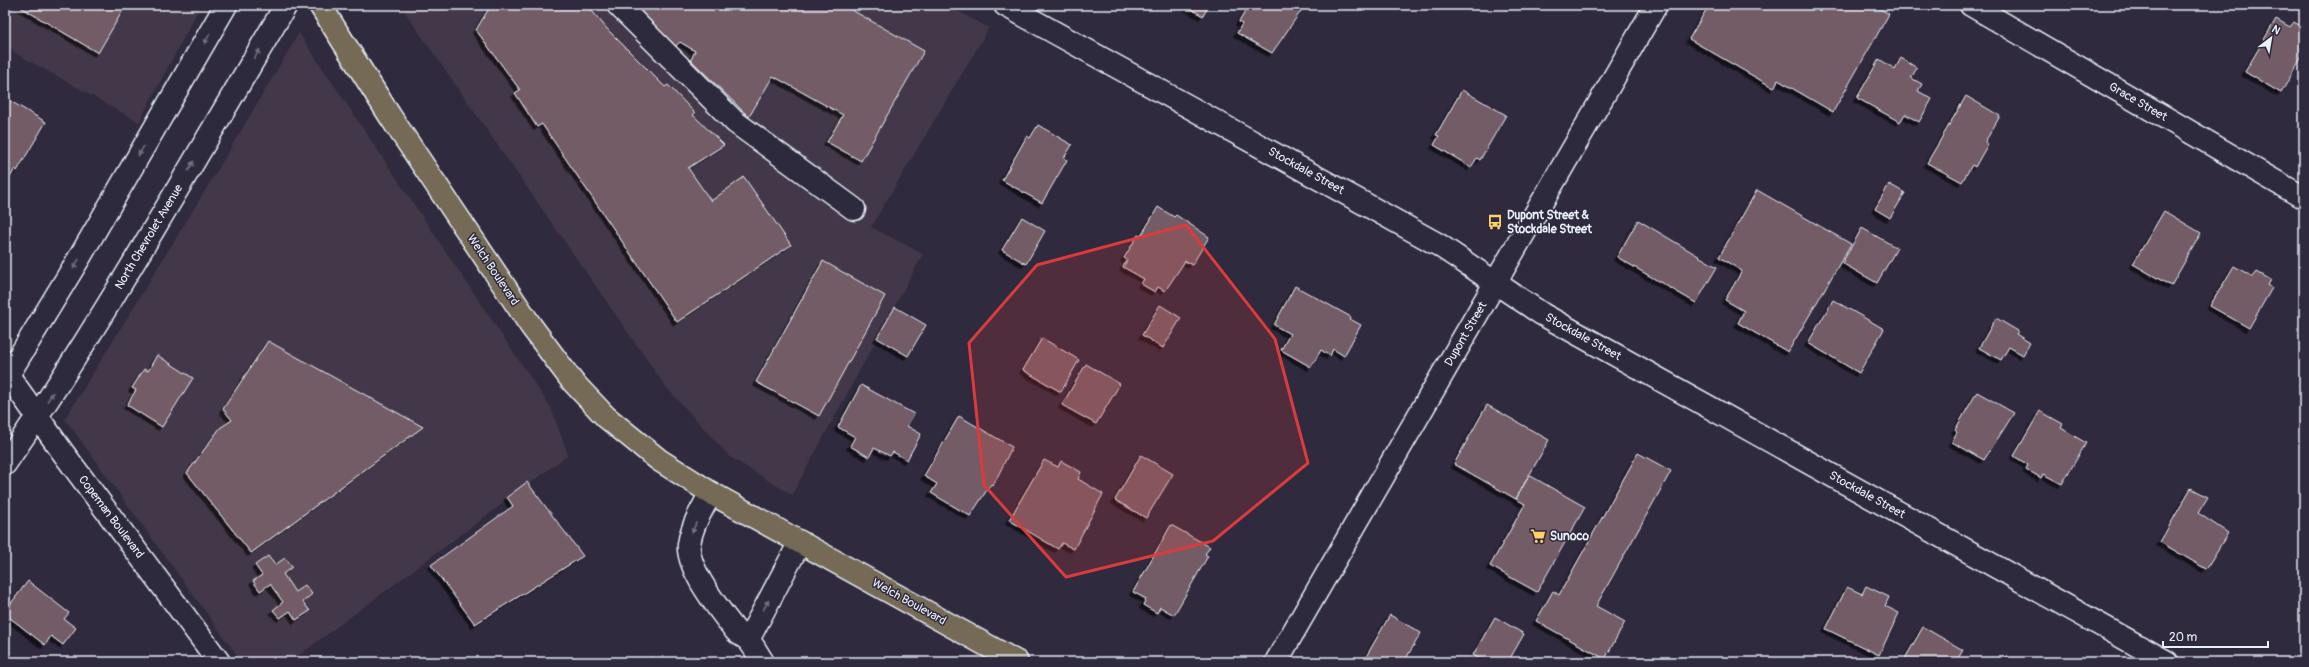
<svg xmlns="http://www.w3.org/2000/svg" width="2309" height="667" font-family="Pangolin,sans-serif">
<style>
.built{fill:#433949}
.building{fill:#735b65;stroke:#e8f1f8;filter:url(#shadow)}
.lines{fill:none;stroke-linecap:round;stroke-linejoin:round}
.minor-casing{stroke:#e8f1f8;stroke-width:25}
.major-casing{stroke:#e8f1f8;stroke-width:25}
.minor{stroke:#2f2a3d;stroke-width:22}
.major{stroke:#746b55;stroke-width:22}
.oneway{fill:#70707e}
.marked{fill:#d83c3d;fill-opacity:0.2;stroke:#d83c3d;stroke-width:3;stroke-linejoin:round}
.labels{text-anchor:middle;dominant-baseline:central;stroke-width:3;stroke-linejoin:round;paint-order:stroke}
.street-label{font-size:12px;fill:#e8f1f8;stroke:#2f2a3d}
.poi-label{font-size:12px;font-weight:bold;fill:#e8f1f8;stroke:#2f2a3d;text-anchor:start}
</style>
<defs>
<filter id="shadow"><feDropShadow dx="-3.5" dy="3.5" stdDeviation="0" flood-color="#0009"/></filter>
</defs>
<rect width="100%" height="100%" fill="#2f2a3d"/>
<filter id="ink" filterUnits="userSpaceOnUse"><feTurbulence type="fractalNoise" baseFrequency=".025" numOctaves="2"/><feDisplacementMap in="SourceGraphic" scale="8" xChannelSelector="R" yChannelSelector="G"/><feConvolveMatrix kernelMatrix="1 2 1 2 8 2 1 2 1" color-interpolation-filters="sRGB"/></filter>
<g filter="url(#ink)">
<path class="built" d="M 5,5 L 201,5 L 139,122 L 15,53 L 5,39 Z
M 400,5 L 946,5 L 989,28 L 871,227 L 923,254 L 792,495 L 730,457 L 666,387 Z
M 299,33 L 551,408 L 568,455 L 290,662 L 242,662 L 65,419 L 214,176 Z"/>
<path class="building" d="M 17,5 L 126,5 L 98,53 Z
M 491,5 L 587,5 L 608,30 L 665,87 L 668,85 L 695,113 L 693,115 L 724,145 L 688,168 L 711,201 L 744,177 L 791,245 L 677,322 L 542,124 L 537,127 L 515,93 L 520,90 L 476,30 Z
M 635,5 L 843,5 L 924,51 L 861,161 L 827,142 L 843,115 L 773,76 L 749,117 L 691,60 L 695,51 L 680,42 L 675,47 Z
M 1184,5 L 1209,5 L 1203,16 Z
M 1249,5 L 1305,5 L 1272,53 L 1237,33 L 1242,24 L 1239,22 Z
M 1709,5 L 1873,5 L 1889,14 L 1833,112 L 1778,80 L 1774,88 L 1689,39 Z
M 2276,19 L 2290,27 L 2294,22 L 2304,28 L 2304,53 L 2281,93 L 2245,72 Z
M 1901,58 L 1917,68 L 1911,78 L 1922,84 L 1918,91 L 1932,99 L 1919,122 L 1905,114 L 1900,122 L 1857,98 L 1879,59 L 1895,69 Z
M 1462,90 L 1506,115 L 1480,160 L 1477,158 L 1471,167 L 1434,145 L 1439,136 L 1436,135 Z
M 1966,96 L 2000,116 L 1985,142 L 1988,144 L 1975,167 L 1972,165 L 1962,182 L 1927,163 Z
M 5,98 L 46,122 L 17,171 L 15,169 L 6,184 Z
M 1038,125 L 1072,145 L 1064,158 L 1067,160 L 1042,203 L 1002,180 L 1027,136 L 1030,138 Z
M 1889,184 L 1905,193 L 1890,218 L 1875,209 Z
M 1757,190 L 1851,244 L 1788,352 L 1738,323 L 1744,311 L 1725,300 L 1742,271 L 1719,257 Z
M 1158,207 L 1174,217 L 1176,215 L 1209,237 L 1192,265 L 1185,261 L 1165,291 L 1158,287 L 1155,292 L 1141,284 L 1144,279 L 1123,267 L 1127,260 L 1124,258 L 1138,235 L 1141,236 Z
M 2164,211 L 2201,233 L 2171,286 L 2133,264 Z
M 1022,217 L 1045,231 L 1026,264 L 1002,250 Z
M 1638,220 L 1717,267 L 1696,303 L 1617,257 Z
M 1862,228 L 1897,248 L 1877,283 L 1842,263 Z
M 823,261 L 885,296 L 819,416 L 756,382 Z
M 2234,266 L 2253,277 L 2257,272 L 2271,280 L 2268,285 L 2272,288 L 2249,328 L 2210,306 Z
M 1295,286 L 1351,317 L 1350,319 L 1361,325 L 1344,356 L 1333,349 L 1330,356 L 1321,350 L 1311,367 L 1281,350 L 1290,334 L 1274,325 Z
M 1833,300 L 1884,329 L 1859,373 L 1808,343 Z
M 1160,305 L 1181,318 L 1163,348 L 1142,335 Z
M 895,307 L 926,325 L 908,356 L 877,338 Z
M 1996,318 L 2018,331 L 2016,334 L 2030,343 L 2023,355 L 2009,347 L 2001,360 L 1979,348 Z
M 1042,338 L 1079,360 L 1061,392 L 1023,370 Z
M 268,341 L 423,427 L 251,553 L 187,473 L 220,428 L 232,420 L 223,409 Z
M 157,355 L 193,378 L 162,427 L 127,405 L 136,390 L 132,388 L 144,369 L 148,371 Z
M 1086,364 L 1120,384 L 1096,424 L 1062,405 Z
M 861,385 L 914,414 L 907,426 L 921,434 L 907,460 L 893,452 L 890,456 L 874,448 L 869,457 L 850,446 L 855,437 L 838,427 Z
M 1977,392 L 2014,413 L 1984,460 L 1952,442 L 1957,432 L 1955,430 Z
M 1487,405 L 1549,440 L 1516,499 L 1454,464 Z
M 2040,411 L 2063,424 L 2061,428 L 2086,443 L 2062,484 L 2043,474 L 2041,478 L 2026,469 L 2028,465 L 2014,456 Z
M 959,416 L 1012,447 L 993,486 L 991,484 L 970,516 L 931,493 L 937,484 L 924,476 Z
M 1638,453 L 1671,471 L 1596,606 L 1625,622 L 1605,659 L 1536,621 L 1553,591 L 1559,595 Z
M 1141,455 L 1173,474 L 1146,518 L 1115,500 Z
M 1044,460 L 1058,467 L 1061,461 L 1081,472 L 1078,479 L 1103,494 L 1074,549 L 1062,543 L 1058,549 L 1009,520 Z
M 1529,475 L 1585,507 L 1537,592 L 1490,566 L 1525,504 L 1516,499 Z
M 527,482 L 583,556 L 475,624 L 431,565 L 513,506 L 507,497 Z
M 2191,488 L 2208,497 L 2198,513 L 2228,533 L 2206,569 L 2160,542 Z
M 1171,525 L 1210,547 L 1205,554 L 1208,556 L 1174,615 L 1160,607 L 1157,613 L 1143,605 L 1146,599 L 1133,592 Z
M 268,556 L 275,565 L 285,558 L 292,567 L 283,574 L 295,592 L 305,585 L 312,594 L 303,602 L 310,611 L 296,620 L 290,611 L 280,618 L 273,610 L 283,602 L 270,584 L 260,591 L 253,581 L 262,575 L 255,565 Z
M 28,581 L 69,613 L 64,619 L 76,628 L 63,645 L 51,636 L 45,645 L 5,614 L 5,611 Z
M 1866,586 L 1889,597 L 1885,606 L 1899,613 L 1879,655 L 1826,629 L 1847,587 L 1862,594 Z
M 1390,615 L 1421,633 L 1404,662 L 1363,662 Z
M 1495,617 L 1524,634 L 1508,662 L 1486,662 L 1473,655 Z
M 1923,627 L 1963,650 L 1956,662 L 1903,662 Z
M 652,657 L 656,662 L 645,662 Z
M 2006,657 L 2015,662 L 2003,662 Z"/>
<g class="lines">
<g class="minor-casing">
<path id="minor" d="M 618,5 L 735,122 L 854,209
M 1005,5 L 1439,245 L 1542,314 L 2167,662
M 1971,5 L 2304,198
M 5,371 L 64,454 L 219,662
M 5,380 L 81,255 L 226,5
M 5,464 C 107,316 194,159 286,5
M 711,493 C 702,509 692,525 689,544 C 686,568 720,611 735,630 C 738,634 743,636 747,639 C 753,644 758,655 763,662
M 748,640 L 800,542
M 1276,662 L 1656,5"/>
</g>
<g class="major-casing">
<path id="major" d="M 320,5 L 390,116 L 531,326 L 572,381 L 606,417 L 659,460 L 711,493 L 1017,662"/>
</g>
<use href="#minor" class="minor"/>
<use href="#major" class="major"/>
</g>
<defs><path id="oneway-solid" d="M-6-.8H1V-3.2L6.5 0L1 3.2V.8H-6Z"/></defs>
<g class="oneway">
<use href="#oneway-solid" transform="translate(207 39) rotate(120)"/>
<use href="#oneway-solid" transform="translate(257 54) rotate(-59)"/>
<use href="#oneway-solid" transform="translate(141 151) rotate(120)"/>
<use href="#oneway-solid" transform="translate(191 166) rotate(-60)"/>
<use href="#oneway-solid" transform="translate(76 264) rotate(121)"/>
<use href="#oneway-solid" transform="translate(50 397) rotate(-57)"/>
<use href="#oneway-solid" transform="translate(694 528) rotate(110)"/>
<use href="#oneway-solid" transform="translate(766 605) rotate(-61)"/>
</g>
</g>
<path class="marked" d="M 1186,225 L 1275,339 L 1308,463 L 1213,541 L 1066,577 L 984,485 L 969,343 L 1037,265 Z"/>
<defs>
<g id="bus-bare" transform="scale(1.2)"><path d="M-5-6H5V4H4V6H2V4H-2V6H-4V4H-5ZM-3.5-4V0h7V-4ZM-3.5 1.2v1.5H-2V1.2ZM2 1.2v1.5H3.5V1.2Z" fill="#ffd166" stroke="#2f2a3d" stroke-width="2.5" paint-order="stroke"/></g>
<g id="supermarket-bare" transform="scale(1.2)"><path d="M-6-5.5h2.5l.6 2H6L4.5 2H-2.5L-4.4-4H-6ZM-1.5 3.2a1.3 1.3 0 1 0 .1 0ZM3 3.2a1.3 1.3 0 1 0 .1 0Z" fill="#ffd166" stroke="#2f2a3d" stroke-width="2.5" paint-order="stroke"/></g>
</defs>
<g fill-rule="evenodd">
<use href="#bus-bare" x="1495" y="222"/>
<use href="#supermarket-bare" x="1538" y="536"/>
</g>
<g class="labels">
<g class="street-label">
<text transform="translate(2138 102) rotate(30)">Grace Street</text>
<text transform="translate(1306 171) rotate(29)">Stockdale Street</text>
<text transform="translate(149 237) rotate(-59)">North Chevrolet Avenue</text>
<text transform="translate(493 270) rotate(56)">Welch Boulevard</text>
<text transform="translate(1466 334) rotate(-60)">Dupont Street</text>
<text transform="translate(1583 337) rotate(29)">Stockdale Street</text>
<text transform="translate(1867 495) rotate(29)">Stockdale Street</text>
<text transform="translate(111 517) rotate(53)">Copeman Boulevard</text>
<text transform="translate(909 602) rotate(29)">Welch Boulevard</text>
</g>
<g class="poi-label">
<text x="1507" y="215">Dupont Street &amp;<tspan x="1507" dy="14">Stockdale Street</tspan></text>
<text x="1550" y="536">Sunoco</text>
</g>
</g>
<rect width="2309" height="667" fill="none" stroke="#2f2a3d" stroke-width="20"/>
<rect x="10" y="10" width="2289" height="647" fill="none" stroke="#e8f1f8" stroke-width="1.5" filter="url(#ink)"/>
<g transform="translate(2271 38) rotate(31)" stroke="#2f2a3d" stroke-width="3" paint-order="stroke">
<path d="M0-3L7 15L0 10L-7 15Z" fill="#e8f1f8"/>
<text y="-6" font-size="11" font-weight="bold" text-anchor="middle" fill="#e8f1f8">N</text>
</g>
<path d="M2163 641v6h105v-6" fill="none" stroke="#e8f1f8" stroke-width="2"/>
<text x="2169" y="641" font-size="12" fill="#e8f1f8" stroke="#2f2a3d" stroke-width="3" paint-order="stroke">20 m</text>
</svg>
